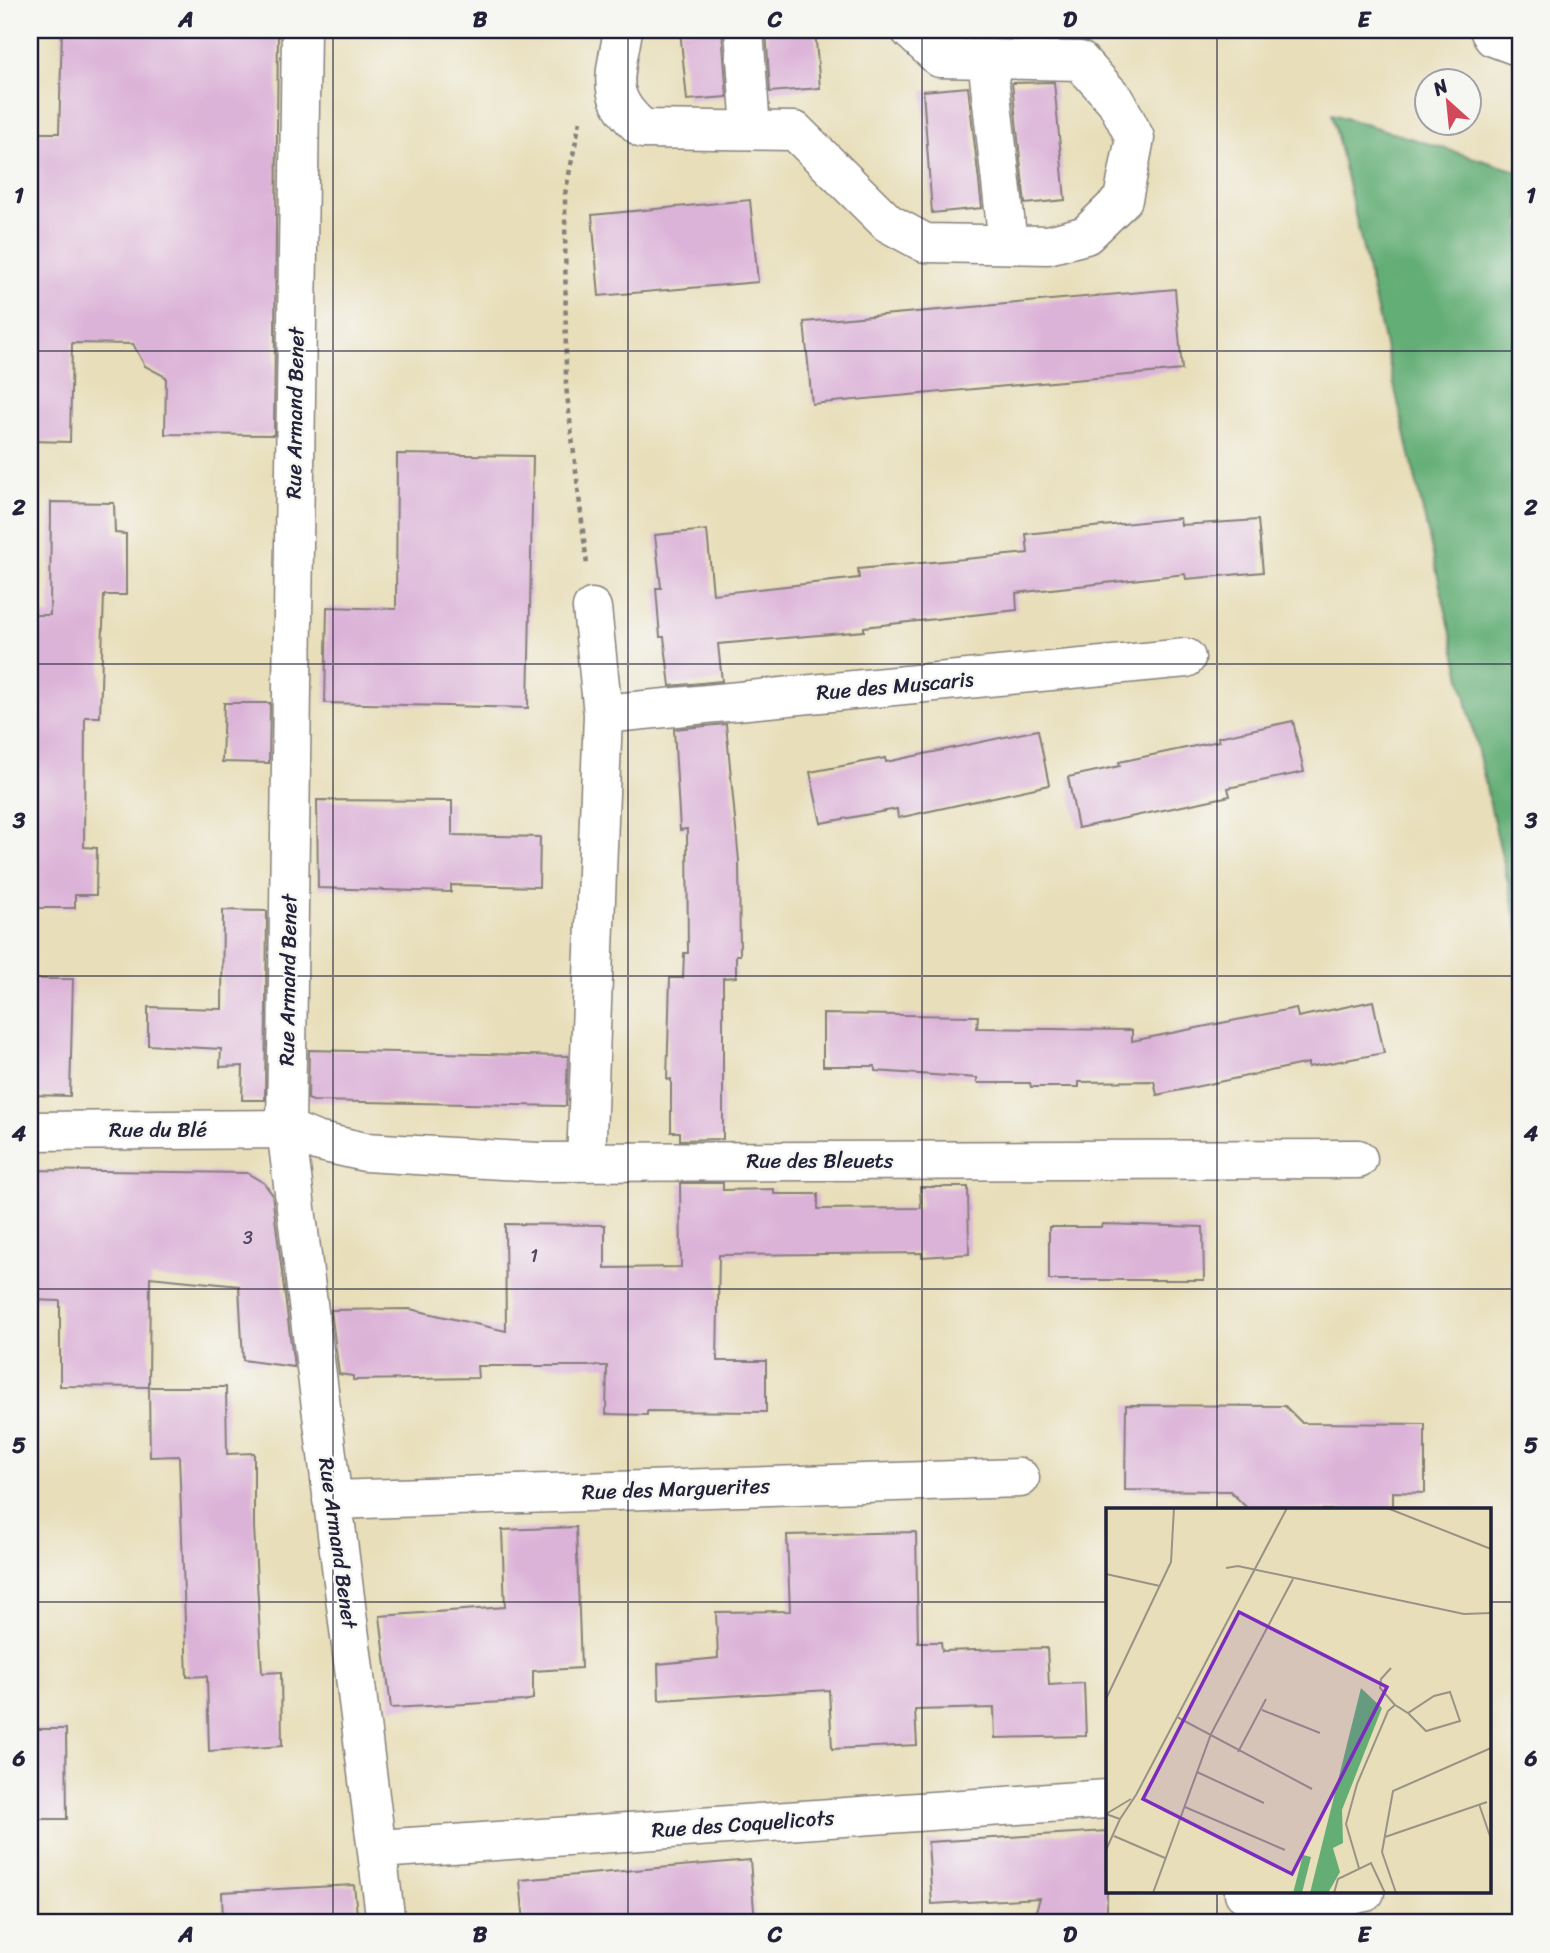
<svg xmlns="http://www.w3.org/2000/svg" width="1550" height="1953" font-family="Sriracha,sans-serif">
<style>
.forest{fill:#64ae76;stroke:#436858;stroke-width:2}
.building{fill:#dcb3d8}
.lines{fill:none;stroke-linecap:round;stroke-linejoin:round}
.minor-casing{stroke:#85807a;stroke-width:41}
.path{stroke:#85807a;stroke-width:4.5;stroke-dasharray:5 5;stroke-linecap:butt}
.minor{stroke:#fff;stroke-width:38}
.grid{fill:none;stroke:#22223b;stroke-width:2;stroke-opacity:0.55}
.labels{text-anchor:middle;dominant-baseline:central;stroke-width:5;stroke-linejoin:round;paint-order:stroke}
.number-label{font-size:18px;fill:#504662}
.street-label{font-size:21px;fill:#22223b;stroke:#f6f6f2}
.inset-road{fill:none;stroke:#999387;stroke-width:2}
.view{fill:#7b2cbf;fill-opacity:0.15;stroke:#7b2cbf;stroke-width:3.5}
.inset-edge{fill:none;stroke:#22223b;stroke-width:3.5}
.neatline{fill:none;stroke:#22223b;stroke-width:2.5}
.grid-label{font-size:23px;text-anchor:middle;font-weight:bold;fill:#22223b}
</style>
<rect width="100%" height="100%" fill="#f6f6f2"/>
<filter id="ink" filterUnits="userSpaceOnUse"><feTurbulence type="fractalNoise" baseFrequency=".0143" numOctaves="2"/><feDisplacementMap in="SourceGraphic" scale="14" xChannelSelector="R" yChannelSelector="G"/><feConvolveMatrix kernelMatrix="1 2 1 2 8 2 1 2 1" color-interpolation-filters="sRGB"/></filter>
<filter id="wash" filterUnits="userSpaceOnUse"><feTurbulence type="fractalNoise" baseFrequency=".00686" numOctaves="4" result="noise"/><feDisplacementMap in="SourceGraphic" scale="28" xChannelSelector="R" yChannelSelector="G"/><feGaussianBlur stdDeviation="1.57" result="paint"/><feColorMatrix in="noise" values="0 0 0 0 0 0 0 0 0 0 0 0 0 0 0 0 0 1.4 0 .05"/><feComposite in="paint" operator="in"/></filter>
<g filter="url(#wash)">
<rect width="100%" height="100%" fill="#e8deb9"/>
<path class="forest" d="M 1332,114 L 1520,172 L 1520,935 Z"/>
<g id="blocks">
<path class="building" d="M 62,30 L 278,30 L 274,435 L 165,434 L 166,377 L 145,366 L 133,344 L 72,343 L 70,442 L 30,441 L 30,133 L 59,133 Z
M 680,30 L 722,30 L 727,97 L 687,100 Z
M 766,30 L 815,30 L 820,88 L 770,92 Z
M 1054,82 L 1065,200 L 1025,204 L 1012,83 Z
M 968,87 L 982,208 L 932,213 L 923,91 Z
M 750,200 L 758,282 L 599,296 L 592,215 Z
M 1175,289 L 1182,370 L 812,404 L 804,322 Z
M 397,454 L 533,456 L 528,708 L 325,703 L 327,607 L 396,609 Z
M 51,502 L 114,503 L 115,533 L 126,534 L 126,595 L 104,595 L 100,717 L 85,717 L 84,847 L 97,848 L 96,895 L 75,895 L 75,908 L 30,908 L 30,615 L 50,615 Z
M 1180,518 L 1181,525 L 1258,520 L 1263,572 L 1186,579 L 1185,574 L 1016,593 L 1017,610 L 864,627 L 864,631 L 718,644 L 722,681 L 670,686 L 664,637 L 660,637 L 656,588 L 661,588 L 655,535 L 707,530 L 713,594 L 859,578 L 858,569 L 1028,553 L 1026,534 Z
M 224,703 L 270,703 L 269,763 L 222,762 Z
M 1293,721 L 1304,772 L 1228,788 L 1230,796 L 1078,828 L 1068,777 L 1120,766 L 1119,762 L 1219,741 L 1218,737 Z
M 726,724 L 739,861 L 740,955 L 736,955 L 736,977 L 723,978 L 723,1139 L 680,1140 L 680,1132 L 671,1132 L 671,1079 L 667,1080 L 670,978 L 683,978 L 684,953 L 688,953 L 687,829 L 680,830 L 674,729 Z
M 1038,730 L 1049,785 L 898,818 L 897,809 L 821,823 L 810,772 L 885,758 L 886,762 Z
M 317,800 L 452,801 L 452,835 L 540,837 L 539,887 L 451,885 L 451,892 L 318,888 Z
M 223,910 L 267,911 L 265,1100 L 242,1100 L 243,1066 L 220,1067 L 221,1049 L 148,1045 L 148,1007 L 222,1009 Z
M 30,979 L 73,979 L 70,1096 L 30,1095 Z
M 1373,1001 L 1384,1053 L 1308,1067 L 1308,1063 L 1157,1095 L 1154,1081 L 1079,1082 L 1079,1087 L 1031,1087 L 1030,1083 L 977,1083 L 977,1078 L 875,1071 L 875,1066 L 823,1066 L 823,1014 L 978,1016 L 977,1028 L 1132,1030 L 1132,1041 L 1296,1008 L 1298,1017 Z
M 309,1050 L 568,1056 L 566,1106 L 313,1101 L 308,1099 Z
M 30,1170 L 247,1173 L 264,1183 L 272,1194 L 294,1367 L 243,1360 L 239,1286 L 150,1277 L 149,1387 L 60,1386 L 60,1301 L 30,1300 Z
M 680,1183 L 723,1183 L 723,1190 L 774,1189 L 774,1194 L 818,1194 L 818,1209 L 921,1208 L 920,1187 L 968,1187 L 969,1254 L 922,1257 L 922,1253 L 719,1255 L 717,1361 L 766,1361 L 766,1412 L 647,1411 L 647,1415 L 606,1414 L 607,1366 L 477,1366 L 478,1378 L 353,1380 L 353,1376 L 339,1374 L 331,1310 L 410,1309 L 506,1331 L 505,1224 L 605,1225 L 605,1268 L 681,1267 Z
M 1102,1224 L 1203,1227 L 1204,1280 L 1049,1280 L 1049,1227 L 1101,1227 Z
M 149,1387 L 226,1387 L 227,1454 L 254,1453 L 254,1527 L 262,1673 L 281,1672 L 282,1746 L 209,1751 L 207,1676 L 187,1677 L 179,1456 L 150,1457 Z
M 1126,1405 L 1285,1406 L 1302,1423 L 1425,1424 L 1425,1493 L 1393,1492 L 1393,1510 L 1249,1510 L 1230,1491 L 1125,1490 Z
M 576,1527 L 581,1668 L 533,1671 L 533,1699 L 524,1701 L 391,1708 L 380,1616 L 505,1607 L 502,1530 Z
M 916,1532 L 918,1642 L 941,1642 L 942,1651 L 1047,1648 L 1049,1685 L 1084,1683 L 1086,1736 L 995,1738 L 994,1708 L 915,1710 L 917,1745 L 832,1749 L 829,1690 L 659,1700 L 658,1664 L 718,1658 L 716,1612 L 790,1611 L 787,1535 Z
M 30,1729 L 66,1729 L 67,1819 L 30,1819 Z
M 1107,1831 L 1107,1923 L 1032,1923 L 1040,1898 L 932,1904 L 928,1842 Z
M 750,1860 L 755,1923 L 524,1923 L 520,1880 Z
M 354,1885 L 358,1923 L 223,1923 L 222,1892 Z"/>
</g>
</g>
<g filter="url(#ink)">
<use href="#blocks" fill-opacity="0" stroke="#85807a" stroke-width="2"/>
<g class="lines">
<g class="minor-casing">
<path id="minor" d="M 301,30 L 286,1129 L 386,1923
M 623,30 C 616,76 603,95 643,129 L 795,131 L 888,223 L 925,243 L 1048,245 L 1086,235 L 1123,199 L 1135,138 L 1116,101 L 1080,61 L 940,58 L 910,30
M 744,30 L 751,130
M 1489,30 L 1493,37 L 1520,47
M 987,59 L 1008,244
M 603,714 L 1186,658
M 30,1131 L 286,1129 L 316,1141 L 365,1152 L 538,1162 L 1358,1159
M 586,1162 L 603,714 L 592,608
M 332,1500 L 1020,1478
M 379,1849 L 1107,1799
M 1244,1893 C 1286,1899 1323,1902 1365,1892"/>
</g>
<path class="path" d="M 580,121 L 565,194 L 566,386 L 587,565"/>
<use href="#minor" class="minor"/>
</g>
</g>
<path class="grid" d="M 333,30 L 333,1923M 628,30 L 628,1923M 922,30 L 922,1923M 1217,30 L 1217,1510M 30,351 L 1520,351M 30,664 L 1520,664M 30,976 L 1520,976M 30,1289 L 1520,1289M 30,1602 L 1107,1602M 1489,1602 L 1520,1602M 1217,1892 L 1217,1923"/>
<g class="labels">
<g class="number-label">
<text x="248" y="1238">3</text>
<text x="534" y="1256">1</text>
</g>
<g class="street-label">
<text transform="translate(295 413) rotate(-89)">Rue Armand Benet</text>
<text transform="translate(895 686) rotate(-5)">Rue des Muscaris</text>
<text transform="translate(288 980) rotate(-89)">Rue Armand Benet</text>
<text x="158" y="1130">Rue du Blé</text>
<text x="820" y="1161">Rue des Bleuets</text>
<text transform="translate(676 1489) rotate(-2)">Rue des Marguerites</text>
<text transform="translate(338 1543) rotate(82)">Rue Armand Benet</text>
<text transform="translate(743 1824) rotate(-4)">Rue des Coquelicots</text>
</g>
</g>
<g transform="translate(1106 1508)">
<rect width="385" height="385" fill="#e8deb9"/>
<path d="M 255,180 L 276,200 L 236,302 L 237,335 L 227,340 L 234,364 L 222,385 L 204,385 ZM 197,347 L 205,349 L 196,385 L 187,385 Z" fill="#64ae76"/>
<path class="inset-road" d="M 281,0 L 385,41M 120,60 L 132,58 L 358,106 L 385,105M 0,66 L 54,78M 285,160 L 275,171 L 274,180 L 289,197M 0,191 L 65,54 L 68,0M 156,202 L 214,225M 71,209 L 206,281M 132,244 L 160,191M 91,264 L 158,295M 373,296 L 385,331M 79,299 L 179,342M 0,306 L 14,311 L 30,287 L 181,0M 0,306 L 25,291M 8,328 L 59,350M 279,329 L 381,294M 0,342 L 14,311M 253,360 L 240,316 L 251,276 L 282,203 L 289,197 L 302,205 L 328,188 L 344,184 L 354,213 L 320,223 L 302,205M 47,385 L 105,226 L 187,71M 228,385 L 232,371 L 265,355 L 279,385M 290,385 L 276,344 L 287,283 L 385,240"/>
<path class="view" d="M 133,104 L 281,179 L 186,366 L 37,291 Z"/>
<rect width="385" height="385" class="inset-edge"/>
</g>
<rect width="1550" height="1953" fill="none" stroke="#f6f6f2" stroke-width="77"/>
<g transform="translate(1448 102) rotate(333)"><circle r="33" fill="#f6f6f2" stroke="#a1a1a9" stroke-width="2"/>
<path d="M0-5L12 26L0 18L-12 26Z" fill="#d1495b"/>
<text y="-10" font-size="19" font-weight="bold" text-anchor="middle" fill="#22223b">N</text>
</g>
<rect x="38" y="38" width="1474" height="1876" class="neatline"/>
<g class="grid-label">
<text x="186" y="27">A</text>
<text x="480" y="27">B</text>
<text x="775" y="27">C</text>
<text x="1070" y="27">D</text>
<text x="1364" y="27">E</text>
<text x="19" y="203">1</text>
<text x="1531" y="203">1</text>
<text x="19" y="515">2</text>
<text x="1531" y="515">2</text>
<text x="19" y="828">3</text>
<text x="1531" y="828">3</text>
<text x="19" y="1141">4</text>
<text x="1531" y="1141">4</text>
<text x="19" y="1453">5</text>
<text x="1531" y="1453">5</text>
<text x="19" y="1766">6</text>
<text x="1531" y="1766">6</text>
<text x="186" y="1942">A</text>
<text x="480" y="1942">B</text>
<text x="775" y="1942">C</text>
<text x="1070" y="1942">D</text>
<text x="1364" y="1942">E</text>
</g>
</svg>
